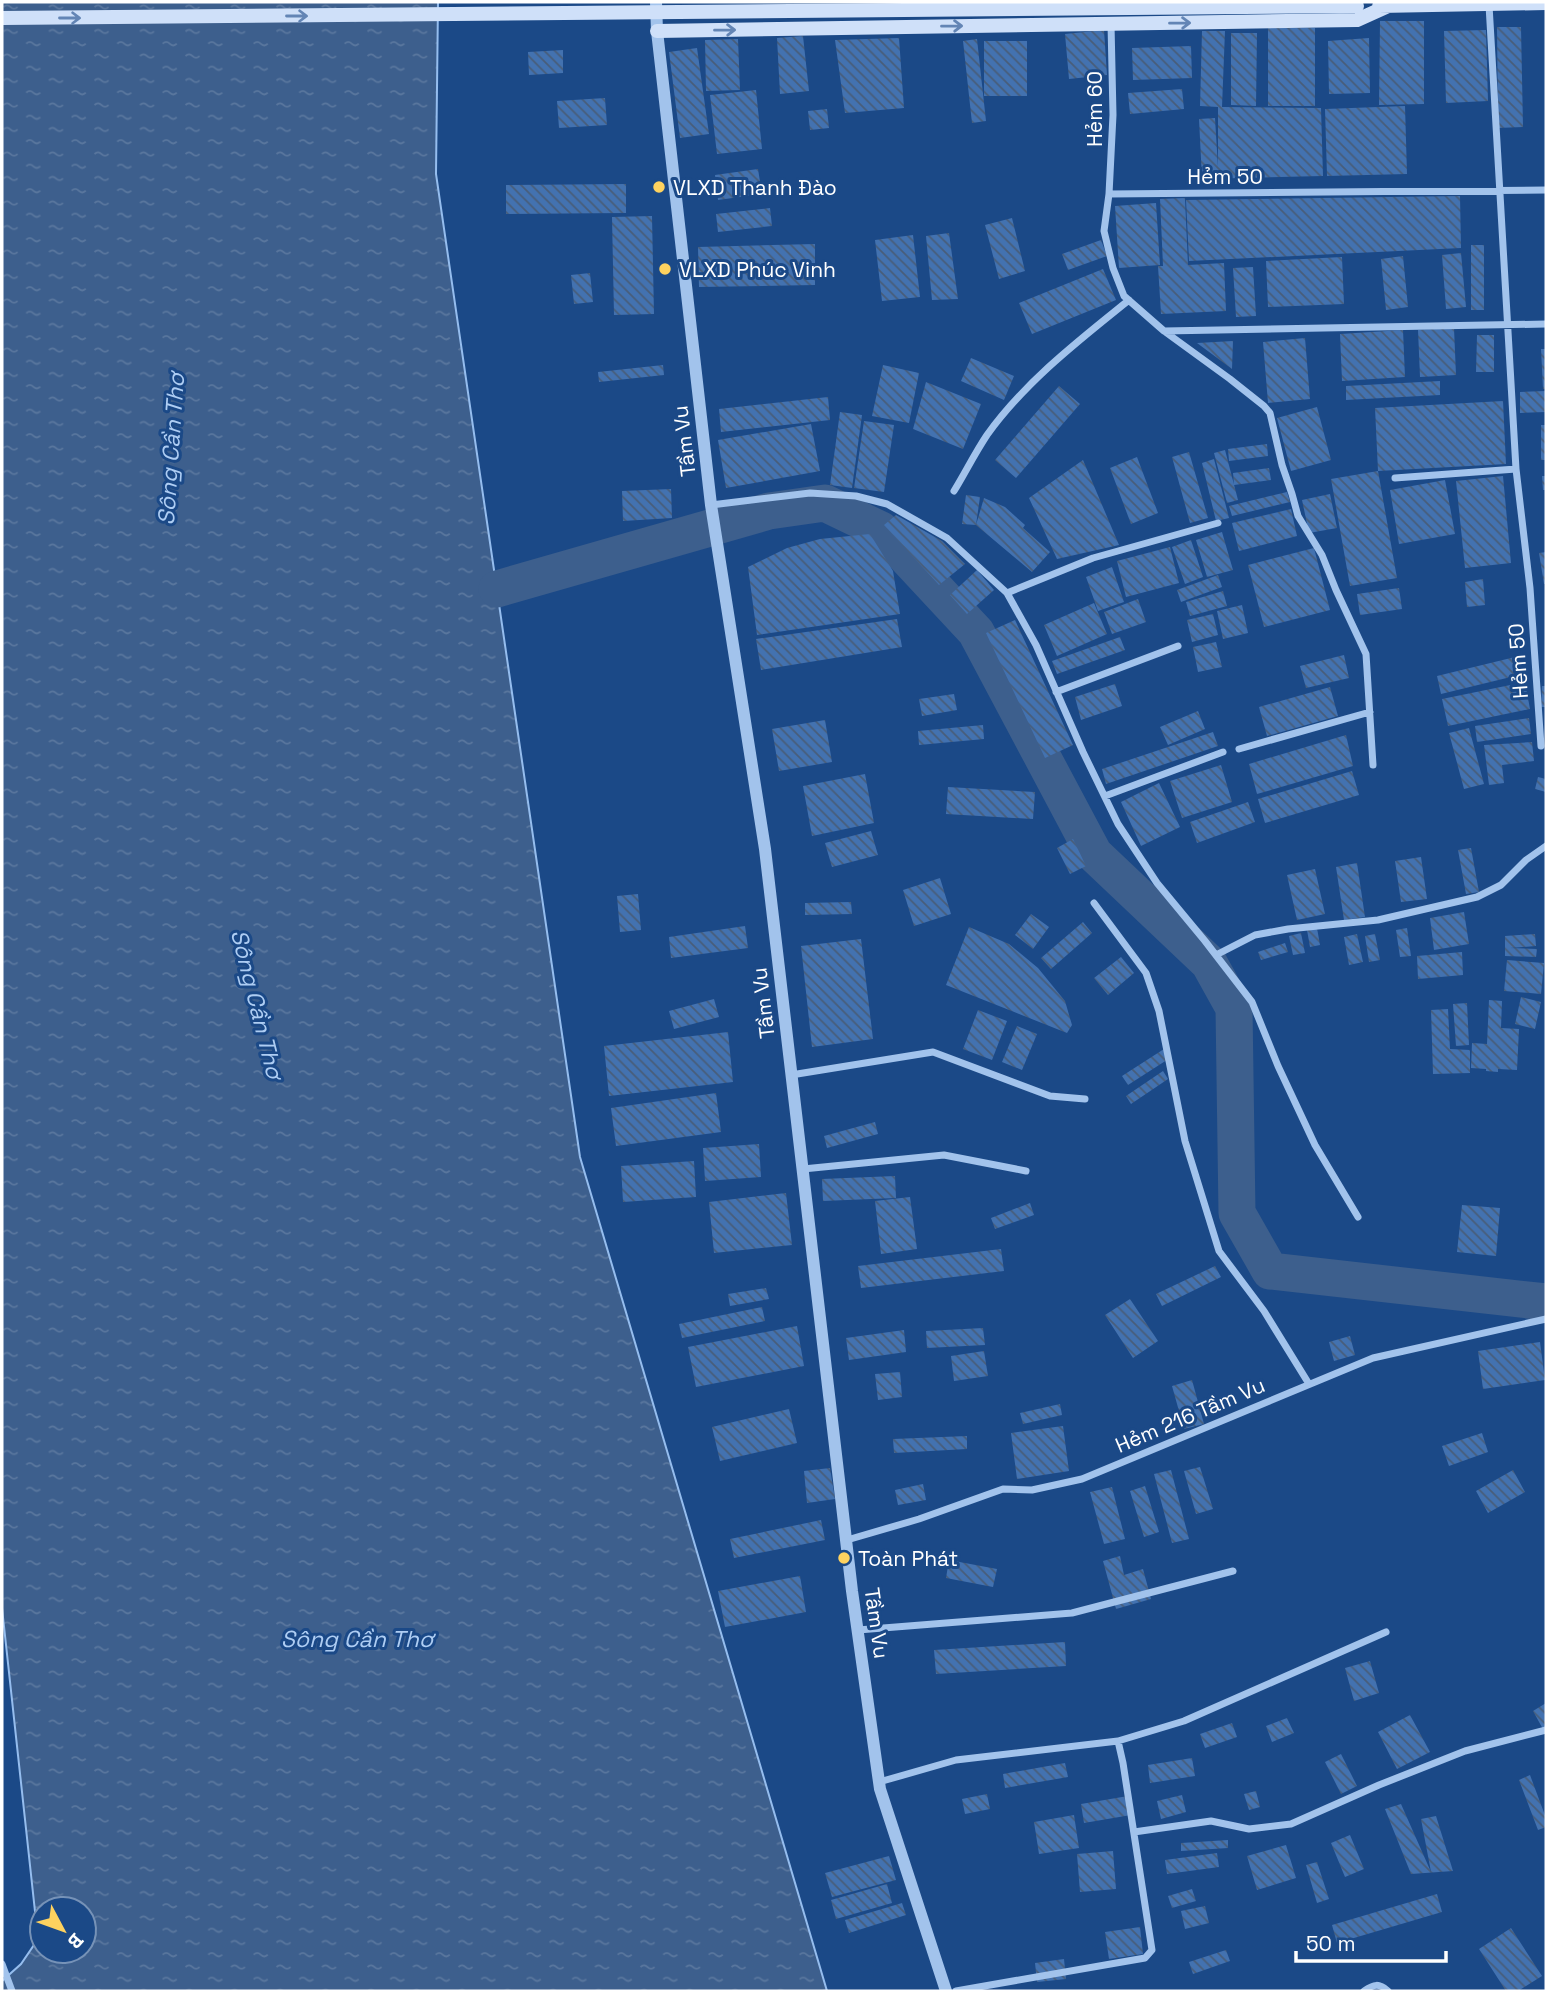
<svg xmlns="http://www.w3.org/2000/svg" width="1548" height="1993" font-family="'Space Grotesk',sans-serif">
<style>
.water{fill:url(#water-ripples);stroke:#95bdee;stroke-width:2;fill-rule:evenodd}
.lines{fill:none;stroke-linecap:round;stroke-linejoin:round}
.river{stroke:#3d5f8d;stroke-width:37}
.building{fill:url(#building-back-hatch)}
.minor{stroke:#a2c3ec;stroke-width:7}
.tertiary{stroke:#a2c3ec;stroke-width:12}
.secondary{stroke:#cfe0f9;stroke-width:14}
.secondary-bridge{stroke:#cfe0f9;stroke-width:14}
.oneway{stroke:#6385b5}
.poi-dot{fill:#fed25f;stroke:#1b4987;stroke-width:2.5}
.labels{text-anchor:middle;dominant-baseline:central;stroke-width:6;stroke-linejoin:round;paint-order:stroke}
.street-label{font-size:21px;fill:#fff;stroke:#1b4987}
.poi-label{font-size:21px;fill:#fff;stroke:#1b4987;text-anchor:start}
.water-label{font-size:23px;font-style:italic;fill:#aecdf3;stroke:#1b4987}
</style>
<defs>
<pattern id="water-ripples" width="26" height="14" patternUnits="userSpaceOnUse" patternTransform="scale(1.75)"><rect width="26" height="14" fill="#3d5f8d"/><path d="M2 4q2-2 4 0t4 0M15 11q2-2 4 0t4 0" fill="none" stroke="#5a779e"/></pattern>
<pattern id="building-back-hatch" width="6" height="6" patternUnits="userSpaceOnUse" patternTransform="scale(1.75)"><rect width="6" height="6" fill="#4372b0"/><path d="M-1 5l2 2M0 0l6 6M5-1l2 2" fill="none" stroke="#485d79"/></pattern>
</defs>
<rect width="100%" height="100%" fill="#1b4987"/>
<path class="water" d="M 2,2 L 438,2 L 436,174 L 580,1157 L 827,1991 L 2,1991 L 2,1981 L 21,1964 L 38,1939 L 2,1608 ZM 42,1909 L 84,1909 L 84,1951 L 42,1951 Z"/>
<g class="lines">
<path class="river" d="M 497,589 L 769,511 L 825,503 L 881,530 L 976,632 L 1094,854 L 1209,963 L 1234,1008 L 1237,1213 L 1270,1271 L 1546,1302"/>
</g>
<path class="building" d="M 1380,21 L 1424,21 L 1424,104 L 1379,105 Z
M 1497,27 L 1521,27 L 1523,127 L 1498,128 Z
M 1268,28 L 1315,28 L 1315,106 L 1268,106 Z
M 1104,30 L 1107,75 L 1069,79 L 1065,34 Z
M 1486,30 L 1488,101 L 1446,103 L 1444,31 Z
M 1202,31 L 1225,31 L 1222,107 L 1321,108 L 1323,176 L 1202,179 L 1199,119 L 1215,118 L 1218,167 L 1218,107 L 1200,106 Z
M 1231,33 L 1257,33 L 1256,106 L 1231,105 Z
M 803,36 L 809,91 L 780,94 L 777,38 Z
M 899,38 L 904,108 L 845,113 L 835,40 Z
M 1369,38 L 1370,93 L 1329,94 L 1328,41 Z
M 738,39 L 740,90 L 706,91 L 705,40 Z
M 977,39 L 986,121 L 972,123 L 963,41 Z
M 984,41 L 1027,41 L 1027,96 L 984,96 Z
M 1191,46 L 1192,78 L 1133,80 L 1132,48 Z
M 697,48 L 709,134 L 680,138 L 669,52 Z
M 563,50 L 563,73 L 529,75 L 528,52 Z
M 1182,89 L 1184,109 L 1130,114 L 1128,93 Z
M 756,90 L 762,149 L 717,154 L 710,95 Z
M 605,98 L 607,125 L 559,128 L 557,101 Z
M 1405,106 L 1407,174 L 1327,176 L 1325,109 Z
M 827,109 L 829,128 L 810,130 L 808,111 Z
M 758,169 L 762,194 L 718,200 L 715,175 Z
M 626,184 L 626,213 L 506,214 L 506,185 Z
M 1460,196 L 1461,248 L 1189,261 L 1186,200 Z
M 1185,198 L 1188,265 L 1224,263 L 1226,311 L 1161,314 L 1158,266 L 1163,266 L 1160,199 Z
M 1156,203 L 1160,265 L 1119,268 L 1115,206 Z
M 770,208 L 772,226 L 718,232 L 716,214 Z
M 652,216 L 654,314 L 614,315 L 612,217 Z
M 1012,218 L 1025,271 L 999,279 L 985,225 Z
M 949,233 L 958,299 L 932,300 L 926,236 Z
M 913,235 L 920,297 L 882,301 L 875,240 Z
M 1101,240 L 1107,256 L 1068,270 L 1062,254 Z
M 815,244 L 815,285 L 699,287 L 698,247 Z
M 1471,245 L 1484,245 L 1484,310 L 1471,310 Z
M 1461,253 L 1466,307 L 1446,309 L 1442,255 Z
M 1403,256 L 1408,307 L 1386,310 L 1381,259 Z
M 1342,257 L 1344,304 L 1268,307 L 1266,261 Z
M 1253,267 L 1256,316 L 1236,317 L 1233,268 Z
M 1103,269 L 1116,300 L 1032,334 L 1019,303 Z
M 590,273 L 593,302 L 574,304 L 571,275 Z
M 1454,328 L 1456,375 L 1420,377 L 1418,330 Z
M 1403,330 L 1405,377 L 1342,381 L 1340,334 Z
M 1477,335 L 1494,335 L 1494,372 L 1476,372 Z
M 1305,338 L 1310,399 L 1268,403 L 1263,342 Z
M 1233,341 L 1232,369 L 1197,343 Z
M 1541,349 L 1546,349 L 1546,389 L 1543,389 Z
M 971,358 L 1014,376 L 1004,400 L 961,381 Z
M 663,365 L 664,375 L 599,382 L 598,372 Z
M 883,365 L 919,373 L 909,423 L 872,416 Z
M 1440,381 L 1440,395 L 1346,400 L 1346,386 Z
M 926,382 L 981,404 L 963,449 L 913,429 Z
M 1059,386 L 1080,404 L 1016,478 L 995,460 Z
M 1546,391 L 1546,412 L 1520,413 L 1520,392 Z
M 828,397 L 830,420 L 721,432 L 719,409 Z
M 1503,401 L 1506,464 L 1378,471 L 1397,578 L 1350,586 L 1331,479 L 1378,471 L 1375,408 Z
M 1317,407 L 1331,460 L 1291,471 L 1277,418 Z
M 840,412 L 862,415 L 852,488 L 830,485 Z
M 864,421 L 894,425 L 884,492 L 854,488 Z
M 811,424 L 820,471 L 726,488 L 718,440 Z
M 1541,425 L 1546,425 L 1546,460 L 1541,460 Z
M 1267,444 L 1268,456 L 1229,461 L 1228,449 Z
M 1225,450 L 1238,500 L 1227,503 L 1214,453 Z
M 1189,452 L 1208,518 L 1190,523 L 1172,457 Z
M 1137,457 L 1158,513 L 1131,524 L 1110,468 Z
M 1214,459 L 1229,518 L 1216,521 L 1202,463 Z
M 1083,460 L 1119,545 L 1057,559 L 1029,498 Z
M 1269,468 L 1271,480 L 1234,485 L 1233,473 Z
M 1503,476 L 1511,563 L 1465,568 L 1456,481 Z
M 1542,476 L 1546,476 L 1546,490 L 1543,490 Z
M 1445,480 L 1455,534 L 1399,544 L 1390,490 Z
M 671,489 L 672,518 L 623,521 L 622,491 Z
M 1287,492 L 1290,502 L 1232,516 L 1229,506 Z
M 1330,494 L 1337,528 L 1309,533 L 1302,500 Z
M 966,495 L 980,497 L 976,525 L 962,524 Z
M 984,498 L 1005,507 L 1025,525 L 1023,528 L 1050,552 L 1032,572 L 976,525 Z
M 1291,509 L 1297,536 L 1239,551 L 1232,523 Z
M 896,515 L 942,541 L 965,564 L 939,585 L 884,525 Z
M 1222,532 L 1233,570 L 1207,577 L 1196,540 Z
M 870,534 L 893,571 L 900,614 L 757,635 L 748,567 L 787,548 L 820,539 Z
M 1191,540 L 1203,577 L 1185,584 L 1172,547 Z
M 1170,547 L 1179,583 L 1126,597 L 1117,561 Z
M 1314,548 L 1330,610 L 1264,627 L 1248,565 Z
M 1546,552 L 1546,584 L 1544,584 L 1539,553 Z
M 1112,567 L 1124,602 L 1098,611 L 1086,577 Z
M 977,570 L 994,590 L 967,614 L 950,595 Z
M 1218,575 L 1222,587 L 1181,602 L 1177,590 Z
M 1483,579 L 1485,605 L 1467,607 L 1465,582 Z
M 1399,588 L 1402,609 L 1360,615 L 1357,594 Z
M 1223,591 L 1227,606 L 1190,616 L 1186,602 Z
M 1138,599 L 1146,622 L 1112,634 L 1104,612 Z
M 1094,603 L 1107,634 L 1057,656 L 1044,625 Z
M 1242,605 L 1248,633 L 1223,639 L 1217,611 Z
M 1213,614 L 1218,635 L 1192,642 L 1187,620 Z
M 897,619 L 902,647 L 761,670 L 756,639 Z
M 1015,620 L 1073,745 L 1045,758 L 986,633 Z
M 1120,637 L 1125,650 L 1057,674 L 1052,661 Z
M 1216,642 L 1222,667 L 1198,672 L 1193,647 Z
M 1344,655 L 1349,678 L 1306,688 L 1300,666 Z
M 1515,657 L 1519,675 L 1441,694 L 1437,676 Z
M 1525,682 L 1530,709 L 1448,726 L 1442,699 Z
M 1115,684 L 1122,706 L 1081,720 L 1075,697 Z
M 1542,686 L 1546,686 L 1546,707 L 1541,707 Z
M 1330,687 L 1338,716 L 1267,736 L 1259,707 Z
M 954,694 L 957,710 L 922,716 L 919,699 Z
M 1198,711 L 1205,729 L 1168,745 L 1160,727 Z
M 1529,718 L 1531,734 L 1477,742 L 1475,726 Z
M 825,720 L 832,762 L 779,771 L 772,729 Z
M 983,725 L 984,739 L 919,745 L 918,731 Z
M 1469,728 L 1484,784 L 1464,789 L 1449,733 Z
M 1213,732 L 1218,746 L 1106,784 L 1102,769 Z
M 1346,735 L 1353,766 L 1257,794 L 1249,764 Z
M 1532,742 L 1534,761 L 1502,765 L 1504,783 L 1489,785 L 1484,745 Z
M 1221,765 L 1232,802 L 1182,818 L 1170,781 Z
M 1352,771 L 1359,795 L 1265,823 L 1258,799 Z
M 865,774 L 874,823 L 812,836 L 803,786 Z
M 1538,777 L 1546,779 L 1546,792 L 1535,789 Z
M 1159,783 L 1180,827 L 1141,846 L 1121,802 Z
M 948,787 L 1035,792 L 1033,819 L 946,814 Z
M 1248,802 L 1255,822 L 1197,843 L 1190,822 Z
M 871,831 L 878,855 L 832,867 L 825,843 Z
M 1073,839 L 1086,866 L 1070,874 L 1057,848 Z
M 1471,848 L 1479,892 L 1466,894 L 1458,850 Z
M 1421,857 L 1427,899 L 1401,902 L 1395,861 Z
M 1357,863 L 1365,917 L 1344,920 L 1336,867 Z
M 1315,869 L 1325,914 L 1297,920 L 1287,875 Z
M 940,878 L 951,914 L 914,926 L 903,890 Z
M 638,894 L 641,930 L 620,932 L 617,896 Z
M 851,902 L 852,914 L 805,915 L 805,903 Z
M 1464,912 L 1469,944 L 1434,950 L 1430,918 Z
M 1031,914 L 1049,927 L 1033,949 L 1015,935 Z
M 1083,922 L 1092,933 L 1051,969 L 1041,958 Z
M 745,926 L 748,948 L 671,958 L 669,937 Z
M 969,927 L 1009,944 L 1038,968 L 1065,1001 L 1072,1025 L 1067,1033 L 946,985 Z
M 1317,928 L 1320,945 L 1310,947 L 1307,930 Z
M 1407,928 L 1411,956 L 1400,957 L 1396,930 Z
M 1301,933 L 1305,953 L 1293,955 L 1289,936 Z
M 1357,934 L 1363,962 L 1349,965 L 1344,937 Z
M 1375,934 L 1380,960 L 1369,962 L 1365,936 Z
M 1535,934 L 1536,946 L 1510,948 L 1537,949 L 1536,957 L 1505,956 L 1505,936 Z
M 861,939 L 873,1039 L 812,1047 L 801,946 Z
M 1285,943 L 1288,952 L 1261,960 L 1258,952 Z
M 1462,952 L 1463,975 L 1418,979 L 1417,956 Z
M 1121,957 L 1134,973 L 1108,995 L 1094,978 Z
M 1507,960 L 1544,963 L 1541,994 L 1504,991 Z
M 1521,997 L 1541,1002 L 1535,1029 L 1515,1024 Z
M 714,999 L 719,1017 L 674,1029 L 669,1011 Z
M 1489,1000 L 1502,1001 L 1501,1028 L 1519,1029 L 1517,1070 L 1498,1069 L 1498,1072 L 1486,1071 L 1486,1069 L 1471,1068 L 1472,1043 L 1487,1044 Z
M 1467,1003 L 1469,1045 L 1456,1046 L 1453,1004 Z
M 1448,1009 L 1450,1049 L 1470,1050 L 1470,1073 L 1433,1074 L 1431,1010 Z
M 978,1010 L 1007,1021 L 992,1060 L 963,1049 Z
M 1017,1026 L 1037,1034 L 1022,1070 L 1002,1062 Z
M 728,1032 L 733,1082 L 609,1096 L 604,1046 Z
M 1164,1049 L 1170,1058 L 1128,1085 L 1122,1076 Z
M 1163,1071 L 1168,1079 L 1131,1104 L 1126,1096 Z
M 716,1093 L 721,1132 L 616,1146 L 611,1108 Z
M 875,1122 L 878,1134 L 827,1148 L 824,1136 Z
M 759,1144 L 761,1177 L 705,1181 L 703,1148 Z
M 694,1161 L 696,1197 L 623,1202 L 621,1166 Z
M 895,1176 L 896,1198 L 823,1201 L 822,1179 Z
M 786,1193 L 792,1245 L 714,1253 L 709,1202 Z
M 910,1197 L 917,1249 L 881,1254 L 875,1201 Z
M 1030,1203 L 1034,1215 L 995,1229 L 991,1218 Z
M 1462,1205 L 1500,1208 L 1496,1256 L 1457,1252 Z
M 1001,1249 L 1004,1271 L 861,1288 L 858,1266 Z
M 1215,1266 L 1221,1277 L 1162,1306 L 1156,1294 Z
M 766,1288 L 769,1299 L 730,1306 L 728,1294 Z
M 1130,1299 L 1158,1341 L 1133,1358 L 1105,1315 Z
M 762,1307 L 765,1321 L 682,1338 L 679,1324 Z
M 797,1326 L 804,1366 L 696,1387 L 688,1347 Z
M 983,1328 L 985,1345 L 927,1348 L 926,1331 Z
M 904,1330 L 906,1352 L 849,1360 L 846,1338 Z
M 1350,1336 L 1355,1355 L 1334,1361 L 1329,1342 Z
M 1540,1342 L 1545,1380 L 1483,1389 L 1478,1351 Z
M 984,1351 L 988,1376 L 954,1381 L 951,1356 Z
M 900,1372 L 902,1397 L 878,1400 L 875,1374 Z
M 1192,1380 L 1204,1424 L 1184,1429 L 1172,1386 Z
M 1060,1404 L 1062,1415 L 1023,1424 L 1020,1413 Z
M 789,1409 L 797,1443 L 720,1461 L 712,1427 Z
M 1063,1426 L 1069,1471 L 1017,1479 L 1011,1433 Z
M 1482,1433 L 1488,1452 L 1449,1466 L 1442,1446 Z
M 967,1436 L 967,1449 L 894,1453 L 893,1439 Z
M 1200,1467 L 1213,1509 L 1196,1514 L 1184,1471 Z
M 830,1468 L 835,1499 L 807,1503 L 804,1471 Z
M 1171,1470 L 1189,1539 L 1172,1543 L 1154,1474 Z
M 1513,1470 L 1525,1492 L 1488,1513 L 1476,1491 Z
M 923,1484 L 926,1500 L 898,1505 L 895,1490 Z
M 1145,1486 L 1159,1532 L 1144,1537 L 1130,1491 Z
M 1112,1487 L 1125,1539 L 1104,1544 L 1090,1492 Z
M 821,1520 L 825,1540 L 734,1558 L 730,1539 Z
M 1120,1556 L 1124,1575 L 1143,1569 L 1151,1599 L 1116,1609 L 1103,1561 Z
M 949,1560 L 997,1569 L 993,1587 L 946,1578 Z
M 800,1576 L 806,1612 L 725,1627 L 718,1591 Z
M 1065,1642 L 1066,1666 L 936,1674 L 934,1650 Z
M 1370,1661 L 1379,1693 L 1354,1701 L 1345,1668 Z
M 1546,1703 L 1546,1730 L 1544,1731 L 1533,1711 Z
M 1410,1715 L 1430,1752 L 1397,1769 L 1378,1732 Z
M 1287,1718 L 1294,1733 L 1272,1742 L 1266,1726 Z
M 1232,1723 L 1237,1737 L 1205,1748 L 1200,1734 Z
M 1341,1754 L 1357,1786 L 1341,1794 L 1325,1762 Z
M 1192,1758 L 1195,1776 L 1150,1783 L 1148,1765 Z
M 1065,1763 L 1068,1777 L 1005,1788 L 1003,1774 Z
M 1530,1775 L 1546,1818 L 1546,1827 L 1538,1830 L 1519,1780 Z
M 1256,1791 L 1260,1807 L 1249,1810 L 1244,1794 Z
M 987,1794 L 990,1809 L 965,1814 L 962,1799 Z
M 1182,1795 L 1186,1812 L 1161,1819 L 1157,1801 Z
M 1128,1796 L 1131,1815 L 1084,1823 L 1081,1804 Z
M 1401,1804 L 1431,1872 L 1421,1819 L 1436,1816 L 1453,1871 L 1411,1874 L 1385,1809 Z
M 1074,1815 L 1079,1848 L 1039,1854 L 1034,1822 Z
M 1350,1835 L 1364,1869 L 1345,1877 L 1331,1843 Z
M 1228,1840 L 1228,1848 L 1181,1851 L 1181,1843 Z
M 1286,1845 L 1296,1878 L 1257,1890 L 1247,1856 Z
M 1113,1851 L 1116,1889 L 1080,1892 L 1077,1854 Z
M 1217,1853 L 1219,1867 L 1167,1874 L 1165,1860 Z
M 889,1856 L 896,1880 L 832,1897 L 825,1873 Z
M 1317,1862 L 1329,1899 L 1317,1903 L 1306,1865 Z
M 887,1884 L 892,1903 L 836,1919 L 831,1900 Z
M 1192,1889 L 1196,1901 L 1172,1908 L 1168,1896 Z
M 1437,1894 L 1442,1912 L 1337,1943 L 1332,1925 Z
M 902,1903 L 906,1915 L 849,1933 L 845,1920 Z
M 1205,1906 L 1209,1923 L 1185,1929 L 1181,1911 Z
M 1140,1927 L 1143,1954 L 1109,1959 L 1105,1932 Z
M 1511,1928 L 1542,1976 L 1518,1991 L 1506,1991 L 1479,1949 Z
M 1226,1950 L 1230,1961 L 1193,1974 L 1189,1962 Z
M 1064,1959 L 1066,1979 L 1037,1982 L 1035,1963 Z"/>
<g class="lines">
<path class="minor" d="M 1489,5 L 1516,469 L 1530,588 L 1541,746
M 1109,194 L 1113,115 L 1111,24
M 1164,331 L 1546,324
M 1395,478 L 1516,469
M 954,491 C 965,473 975,453 987,435 C 1025,382 1078,341 1129,300
M 711,505 L 810,493 L 856,496 L 887,504 L 947,538 L 1007,593 L 1036,645 L 1083,752 L 1118,824 L 1157,883 L 1205,941 L 1252,1002 L 1278,1066 L 1315,1145 L 1358,1217
M 1007,593 L 1093,558 L 1218,523
M 1056,692 L 1178,646
M 1239,749 L 1370,712
M 1373,765 L 1366,654 L 1336,590 L 1322,555 L 1298,516 L 1292,494 L 1282,465 L 1270,413 L 1264,406 L 1230,379 L 1164,331 L 1124,296 L 1113,268 L 1104,231 L 1109,194 L 1546,190
M 1105,796 L 1223,752
M 1094,903 L 1146,973 L 1159,1011 L 1185,1141 L 1219,1251 L 1264,1311 L 1309,1384
M 1216,955 L 1255,935 L 1288,929 L 1378,920 L 1477,897 L 1501,885 L 1526,860 L 1546,846
M 791,1075 L 933,1052 L 1050,1096 L 1085,1099
M 803,1169 L 944,1155 L 1026,1171
M 847,1540 L 919,1519 L 1003,1489 L 1032,1490 L 1082,1479 L 1373,1358 L 1546,1319
M 858,1630 L 1072,1613 L 1233,1571
M 1118,1741 L 1184,1721 L 1386,1632
M 879,1782 L 956,1760 L 1118,1741 L 1123,1763 L 1152,1950 L 1145,1958 L 956,1991
M 1134,1832 L 1211,1821 L 1249,1829 L 1291,1824 L 1379,1785 L 1465,1751 L 1546,1730
M 2,1964 L 12,1991
M 1364,1991 C 1374,1984 1379,1983 1388,1991"/>
<path class="tertiary" d="M 656,2 L 657,31 L 711,505 L 765,849 L 852,1591 L 880,1789 L 946,1991"/>
<path class="secondary" d="M 1379,6 L 1546,3
M 657,31 L 1357,20 L 1388,6"/>
<path class="secondary-bridge" d="M 2,18 L 1357,6"/>
</g>
<defs><path id="oneway-shaft" d="M-6 0H5M1.5-3L5.5 0L1.5 3" fill="none" stroke-width="1.6" stroke-linecap="round" stroke-linejoin="round" transform="scale(1.75)"/></defs>
<g class="oneway">
<use href="#oneway-shaft" transform="translate(297 16)"/>
<use href="#oneway-shaft" transform="translate(70 18)"/>
<use href="#oneway-shaft" transform="translate(1180 23) rotate(-1)"/>
<use href="#oneway-shaft" transform="translate(952 26) rotate(-1)"/>
<use href="#oneway-shaft" transform="translate(725 30) rotate(-1)"/>
</g>
<g class="poi-dot">
<circle cx="659" cy="187" r="7"/>
<circle cx="665" cy="269" r="7"/>
<circle cx="844" cy="1558" r="7"/>
</g>
<g class="labels">
<g class="street-label">
<text transform="translate(1094 109) rotate(-90)">Hẻm 60</text>
<text x="1225" y="176">Hẻm 50</text>
<text transform="translate(684 441) rotate(-97)">Tầm Vu</text>
<text transform="translate(1518 661) rotate(-94)">Hẻm 50</text>
<text transform="translate(763 1003) rotate(-97)">Tầm Vu</text>
<text transform="translate(1190 1415) rotate(-23)">Hẻm 216 Tầm Vu</text>
<text transform="translate(877 1623) rotate(82)">Tầm Vu</text>
</g>
<g class="poi-label">
<text x="673" y="187">VLXD Thanh Đào</text>
<text x="679" y="269">VLXD Phúc Vinh</text>
<text x="858" y="1558">Toàn Phát</text>
</g>
<g class="water-label">
<text transform="translate(171 449) rotate(-86)">Sông Cần Thơ</text>
<text transform="translate(257 1004) rotate(76)">Sông Cần Thơ</text>
<text x="357" y="1639">Sông Cần Thơ</text>
</g>
</g>
<rect width="1548" height="1993" fill="none" stroke="#ffffff" stroke-width="7"/>
<g transform="translate(63 1930) rotate(131)"><circle r="33" fill="#1b4987" stroke="#7692b7" stroke-width="2"/>
<path d="M0-5L12 26L0 18L-12 26Z" fill="#fed25f"/>
<text y="-10" font-size="19" font-weight="bold" text-anchor="middle" fill="#ffffff">B</text>
</g>
<path d="M1296 1951v10h150v-10" fill="none" stroke="#ffffff" stroke-width="3.5"/>
<text x="1306" y="1951" font-size="21" fill="#ffffff" stroke="#1b4987" stroke-width="5" paint-order="stroke">50 m</text>
</svg>
